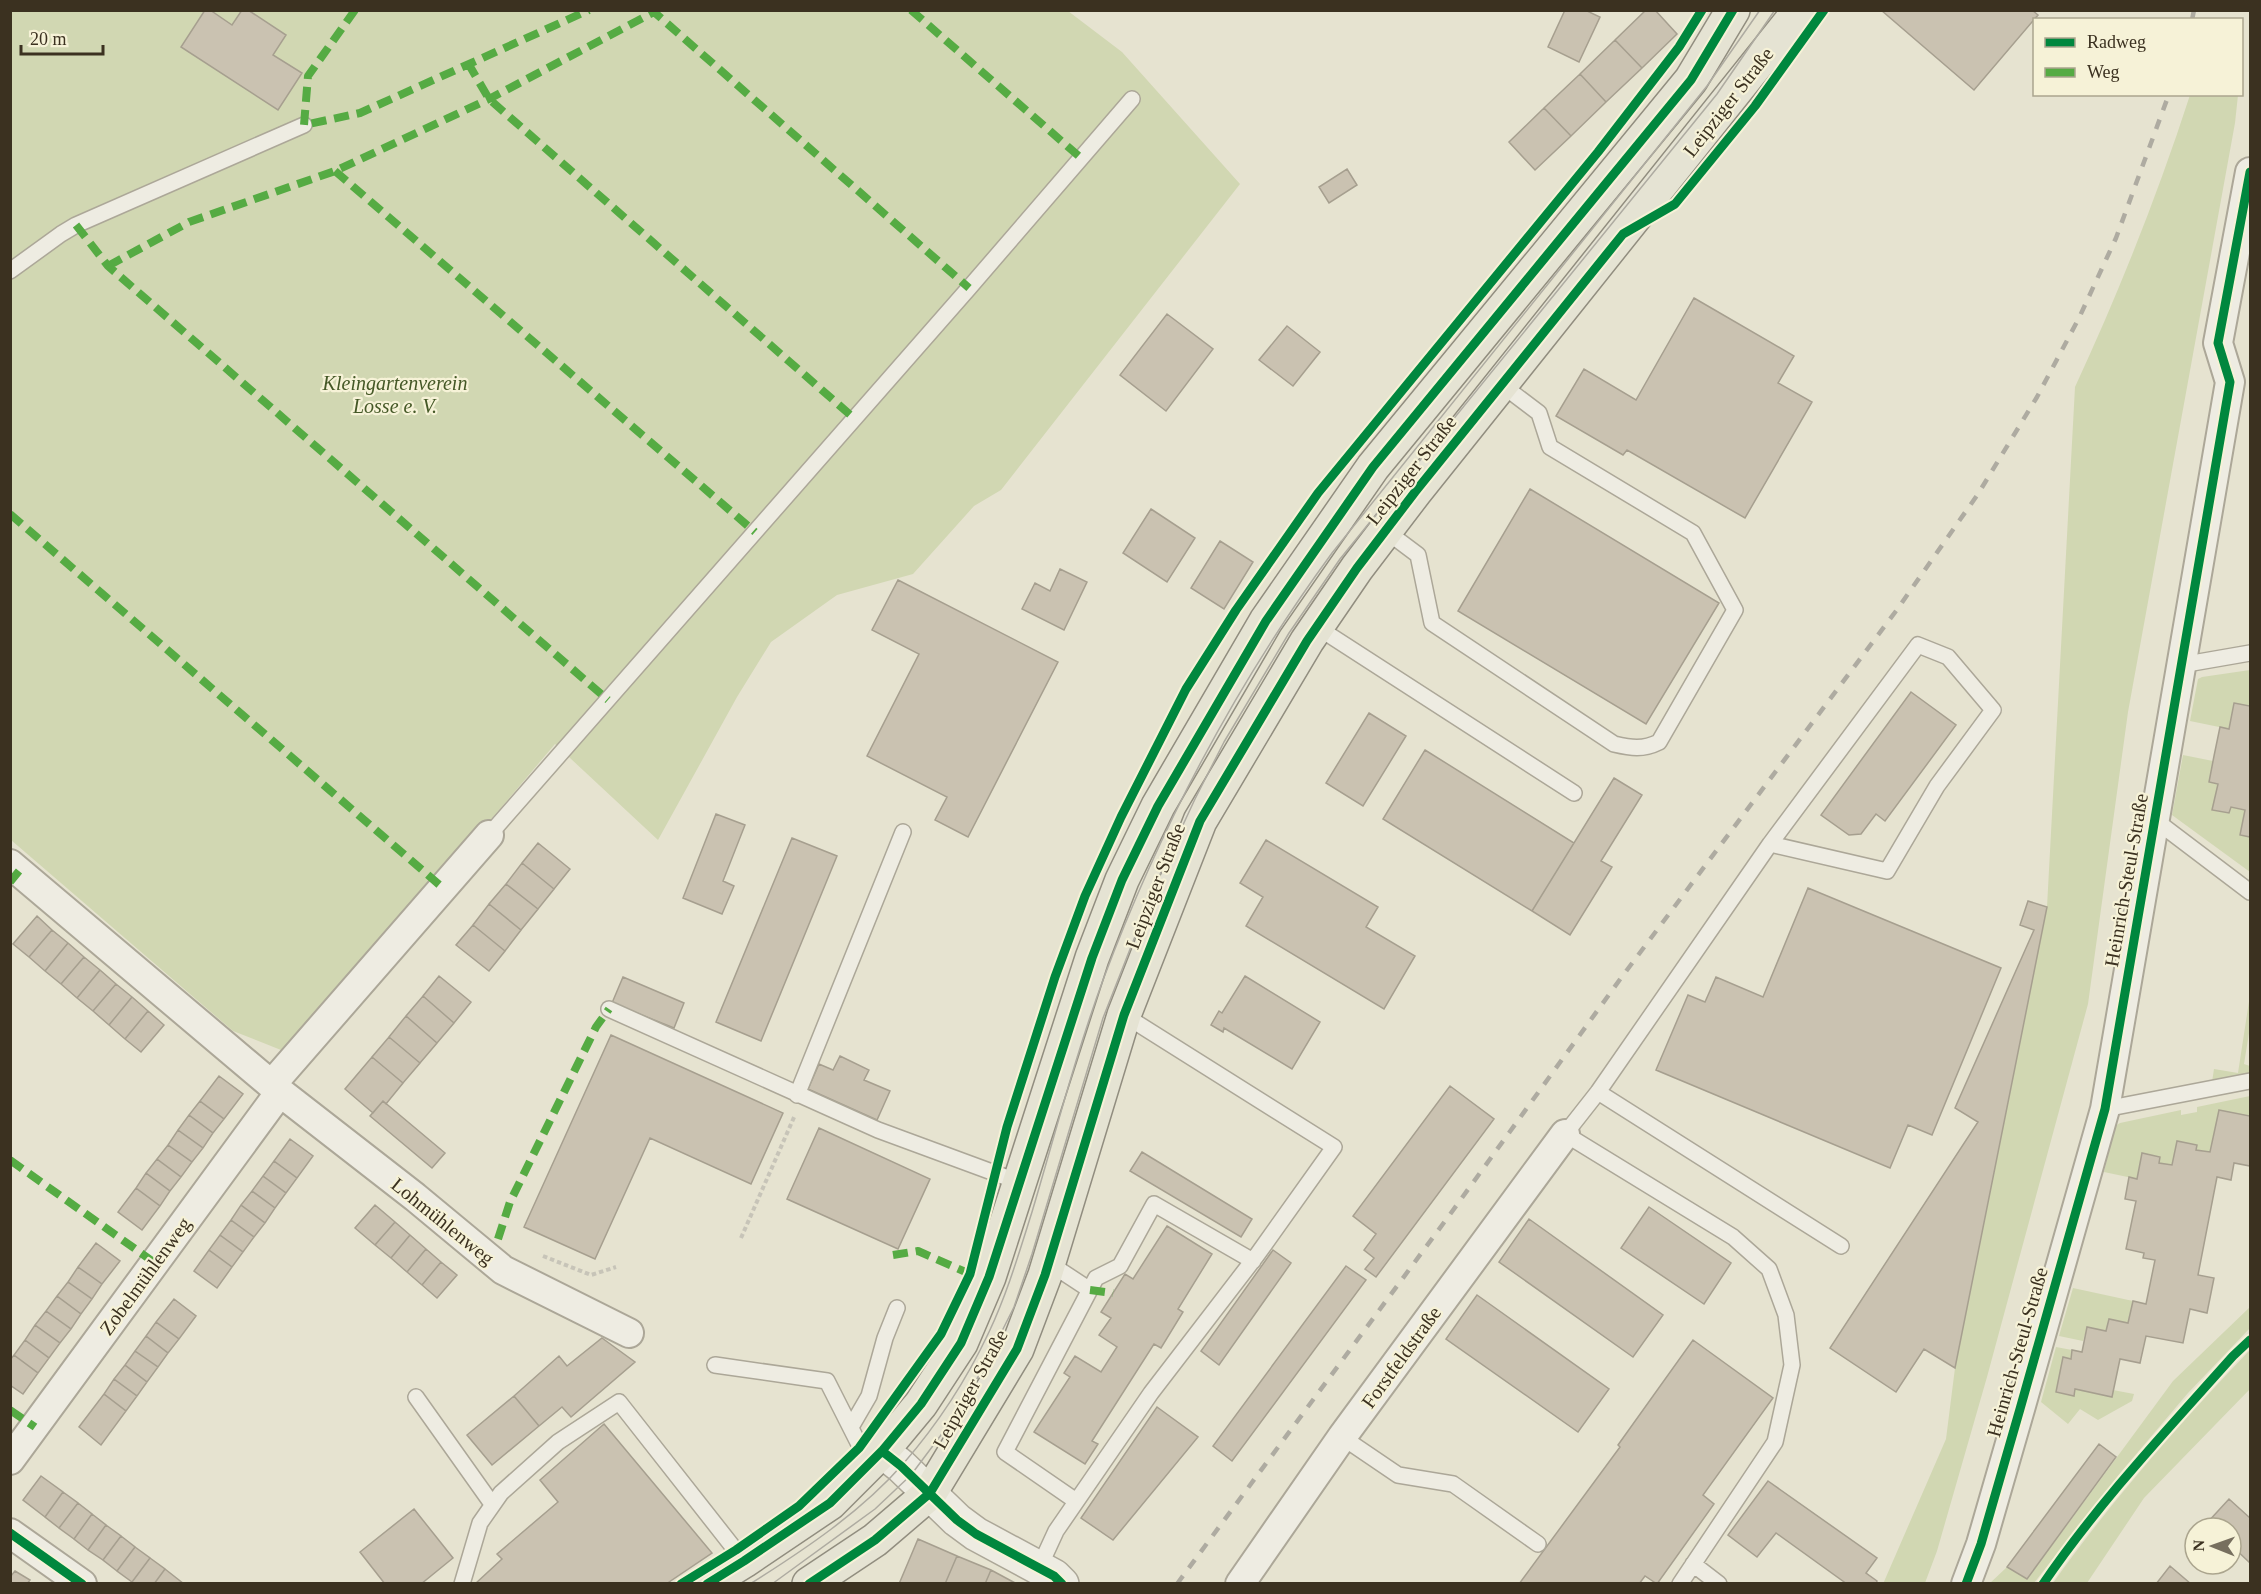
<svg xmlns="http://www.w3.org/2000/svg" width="2261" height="1594" font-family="Georgia,serif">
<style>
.green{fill:#d1d7b2}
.building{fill:#cac2b1;stroke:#a69f8f;stroke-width:1.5}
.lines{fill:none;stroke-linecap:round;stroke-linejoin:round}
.service-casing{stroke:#aca798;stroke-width:18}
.minor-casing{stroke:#aca798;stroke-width:32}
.tertiary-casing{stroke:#aca798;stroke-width:36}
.primary-casing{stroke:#918d7f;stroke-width:36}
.path{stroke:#c7c4b8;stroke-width:4;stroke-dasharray:4.5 3;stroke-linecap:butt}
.service{stroke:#eeece2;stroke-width:15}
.minor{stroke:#eeece2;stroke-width:28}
.tertiary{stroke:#eeece2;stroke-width:33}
.primary{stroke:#e5e3d3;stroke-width:33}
.tram{stroke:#aeaba1;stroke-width:1.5}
.rail{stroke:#aeaba1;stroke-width:4.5;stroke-dasharray:10 10;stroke-linecap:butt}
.quiet{stroke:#55ab43;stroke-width:8;stroke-dasharray:15 8;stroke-linecap:butt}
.cycleway-casing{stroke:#f6f2d7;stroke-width:13}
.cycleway{stroke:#00873e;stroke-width:9}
.labels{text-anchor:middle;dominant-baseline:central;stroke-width:4.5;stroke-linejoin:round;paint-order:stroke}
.street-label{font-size:20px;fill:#3b3120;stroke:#f6f2d7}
.park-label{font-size:20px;font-style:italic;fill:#445826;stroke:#f6f2d7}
</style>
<rect width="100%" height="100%" fill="#e6e3d0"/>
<path class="green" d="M 11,11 L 1068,11 L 1122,52 L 1240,184 L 1001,490 L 974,506 L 913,574 L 837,595 L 771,642 L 737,697 L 658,840 L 555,744 L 500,809 L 281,1050 L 233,1031 L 11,840 Z
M 2190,95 L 2238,95 L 2235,123 L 2128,712 L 2088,1004 L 1987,1377 L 1937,1551 L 1925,1583 L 1883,1584 L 1946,1439 L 1955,1368 L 2047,907 L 2075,387 C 2119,292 2158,194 2190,95 Z
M 2250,670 L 2250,714 L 2234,703 L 2229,729 L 2190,721 L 2198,679 L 2202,677 Z
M 2183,755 L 2213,761 L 2209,782 L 2218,784 L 2212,810 L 2229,813 L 2231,807 L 2245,810 L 2240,835 L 2250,837 L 2250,872 L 2172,815 Z
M 2250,995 L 2250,1027 L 2244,1064 L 2250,1066 L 2250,1074 L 2212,1082 L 2214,1069 L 2238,1073 Z
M 2250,1096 L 2250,1116 L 2219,1110 L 2210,1152 L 2196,1150 L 2196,1145 L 2178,1141 L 2172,1165 L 2159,1163 L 2160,1157 L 2143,1154 L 2137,1179 L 2104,1172 L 2115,1126 L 2120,1123 L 2181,1110 L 2181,1115 L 2197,1112 L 2197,1107 Z
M 2073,1288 L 2133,1301 L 2128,1323 L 2109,1319 L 2106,1331 L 2087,1327 L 2083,1341 L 2059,1336 Z
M 2250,1307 L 2250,1328 L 2188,1393 L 2121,1472 L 2034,1583 L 1989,1584 L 2007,1567 L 2028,1578 L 2173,1381 Z
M 2056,1347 L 2072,1350 L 2071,1359 L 2063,1358 L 2056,1392 L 2074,1396 L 2075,1389 L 2112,1397 L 2113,1390 L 2134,1394 L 2132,1401 L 2098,1420 L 2080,1409 L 2068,1424 L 2041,1402 Z
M 2250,1350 L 2250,1389 L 2144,1498 L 2087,1583 L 2053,1583 C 2112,1500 2180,1423 2250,1350 Z"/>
<path class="building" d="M 205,10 L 210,10 L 232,25 L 242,10 L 248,10 L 286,35 L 273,55 L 302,73 L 278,110 L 181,47 Z
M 1565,10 L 1585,10 L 1600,17 L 1579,62 L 1548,47 Z
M 1646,10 L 1655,10 L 1677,34 L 1642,68 L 1615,40 Z
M 1881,10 L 2032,10 L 2038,15 L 1974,90 Z
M 1615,40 L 1642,68 L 1606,102 L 1580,74 Z
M 1580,74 L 1606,102 L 1571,136 L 1544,108 Z
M 1544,108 L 1571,136 L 1535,170 L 1509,142 Z
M 1347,169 L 1357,185 L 1329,203 L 1319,187 Z
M 1694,298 L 1794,356 L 1778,383 L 1812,402 L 1745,518 L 1627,450 L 1623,455 L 1556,416 L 1584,369 L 1636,400 Z
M 1167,314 L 1213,349 L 1166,411 L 1120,375 Z
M 1287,326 L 1320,352 L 1293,386 L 1259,360 Z
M 1530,489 L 1719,603 L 1646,724 L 1458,611 Z
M 1151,509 L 1195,538 L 1167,582 L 1123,553 Z
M 1220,541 L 1253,562 L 1224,609 L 1191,588 Z
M 1060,569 L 1087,582 L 1064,630 L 1022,609 L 1035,583 L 1050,591 Z
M 898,580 L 1058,662 L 968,837 L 935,820 L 947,797 L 867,756 L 919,654 L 872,630 Z
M 1911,692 L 1956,725 L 1885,821 L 1876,814 L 1861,834 L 1849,835 L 1821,815 Z
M 2234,703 L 2250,706 L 2250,837 L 2240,835 L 2245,810 L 2231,807 L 2229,813 L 2212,810 L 2218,784 L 2209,782 L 2214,756 L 2220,727 L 2229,729 Z
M 1369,713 L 1406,736 L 1363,806 L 1326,783 Z
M 1425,750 L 1574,843 L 1532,911 L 1383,819 Z
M 1614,778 L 1642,795 L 1601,861 L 1612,867 L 1570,935 L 1532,911 Z
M 716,814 L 745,825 L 723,881 L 734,886 L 722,914 L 683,898 Z
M 792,838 L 837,856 L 761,1041 L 716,1022 Z
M 1266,840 L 1378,907 L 1366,927 L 1415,956 L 1384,1009 L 1246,926 L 1263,897 L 1240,883 Z
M 538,843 L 570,869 L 554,889 L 522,863 Z
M 522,863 L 554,889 L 538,909 L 506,884 Z
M 506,884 L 538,909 L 521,930 L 489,904 Z
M 1808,888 L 2001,968 L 1932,1135 L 1908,1125 L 1890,1168 L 1656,1070 L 1688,995 L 1705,1002 L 1716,977 L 1763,997 Z
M 2028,901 L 2047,907 L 1955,1368 L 1924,1349 L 1896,1392 L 1830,1348 L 1978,1122 L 1955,1108 L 2034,930 L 2020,925 Z
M 489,904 L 521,930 L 505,951 L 473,925 Z
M 37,916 L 52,930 L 29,957 L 13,944 Z
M 473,925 L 505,951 L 489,971 L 456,945 Z
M 52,930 L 68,943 L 45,971 L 29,957 Z
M 68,943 L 84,957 L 61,984 L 45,971 Z
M 84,957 L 100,970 L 77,998 L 61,984 Z
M 100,970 L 116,984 L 93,1011 L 77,998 Z
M 439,976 L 471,1002 L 454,1023 L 423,996 Z
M 1245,976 L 1320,1022 L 1292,1069 L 1224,1028 L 1223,1032 L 1211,1025 L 1219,1011 L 1222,1013 Z
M 623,977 L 684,1003 L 674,1028 L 612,1003 Z
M 116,984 L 132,997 L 109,1025 L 93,1011 Z
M 423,996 L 454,1023 L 437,1043 L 406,1016 Z
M 132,997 L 148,1011 L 125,1039 L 109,1025 Z
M 148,1011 L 164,1025 L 141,1052 L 125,1039 Z
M 406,1016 L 437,1043 L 420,1063 L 389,1037 Z
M 611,1035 L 783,1113 L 751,1184 L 650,1138 L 595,1259 L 524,1227 Z
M 389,1037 L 420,1063 L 403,1083 L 372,1057 Z
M 840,1056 L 869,1070 L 864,1080 L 890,1091 L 877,1120 L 808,1089 L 819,1064 L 833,1070 Z
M 372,1057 L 403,1083 L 386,1104 L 383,1101 L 373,1113 L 345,1089 Z
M 219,1076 L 243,1094 L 224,1119 L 200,1101 Z
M 1450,1086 L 1494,1119 L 1376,1277 L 1365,1269 L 1374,1258 L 1364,1250 L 1376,1234 L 1353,1216 Z
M 200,1101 L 224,1119 L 213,1133 L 189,1115 Z
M 383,1101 L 445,1153 L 432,1168 L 370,1116 Z
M 2219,1110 L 2250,1116 L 2250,1166 L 2234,1163 L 2231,1180 L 2217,1177 L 2198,1275 L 2214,1278 L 2207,1313 L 2190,1309 L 2183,1343 L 2146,1336 L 2140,1363 L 2120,1359 L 2112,1397 L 2075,1389 L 2074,1396 L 2056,1392 L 2063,1357 L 2071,1359 L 2072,1350 L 2082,1352 L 2087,1327 L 2106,1331 L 2109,1319 L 2128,1323 L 2133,1301 L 2146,1304 L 2155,1260 L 2143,1258 L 2144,1253 L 2126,1249 L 2136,1201 L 2125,1199 L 2129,1177 L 2137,1179 L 2142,1153 L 2160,1157 L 2159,1163 L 2172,1165 L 2177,1141 L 2197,1145 L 2196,1150 L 2210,1152 Z
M 189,1115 L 213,1133 L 203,1148 L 178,1130 Z
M 819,1128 L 930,1179 L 898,1249 L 787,1199 Z
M 178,1130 L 203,1148 L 192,1162 L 168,1145 Z
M 290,1139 L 313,1156 L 297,1178 L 274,1161 Z
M 168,1145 L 192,1162 L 181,1177 L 157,1159 Z
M 1142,1152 L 1252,1219 L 1241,1237 L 1130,1171 Z
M 157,1159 L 181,1177 L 170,1191 L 146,1173 Z
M 274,1161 L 297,1178 L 286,1193 L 263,1176 Z
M 146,1173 L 170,1191 L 160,1206 L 136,1188 Z
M 263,1176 L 286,1193 L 275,1208 L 252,1191 Z
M 136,1188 L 160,1206 L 142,1230 L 118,1212 Z
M 252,1191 L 275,1208 L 265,1223 L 241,1205 Z
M 241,1205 L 265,1223 L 254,1237 L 231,1220 Z
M 375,1205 L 395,1222 L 375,1245 L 355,1228 Z
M 1649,1207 L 1731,1263 L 1704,1304 L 1621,1248 Z
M 1529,1219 L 1663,1315 L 1633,1357 L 1499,1262 Z
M 231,1220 L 254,1237 L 243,1252 L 220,1235 Z
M 395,1222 L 410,1235 L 391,1258 L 375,1245 Z
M 1167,1226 L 1212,1254 L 1178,1309 L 1183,1312 L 1161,1348 L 1154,1344 L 1092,1441 L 1098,1444 L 1085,1464 L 1034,1432 L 1070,1377 L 1064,1373 L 1075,1356 L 1101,1372 L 1117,1347 L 1099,1335 L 1111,1318 L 1101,1312 L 1125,1274 L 1133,1279 Z
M 220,1235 L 243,1252 L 232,1267 L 209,1250 Z
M 410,1235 L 426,1249 L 407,1272 L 391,1258 Z
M 96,1243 L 120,1261 L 102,1284 L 78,1267 Z
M 426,1249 L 441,1262 L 422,1285 L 407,1272 Z
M 209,1250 L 232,1267 L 217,1288 L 194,1271 Z
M 1273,1250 L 1291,1263 L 1219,1365 L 1201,1351 Z
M 441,1262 L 457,1275 L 437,1298 L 422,1285 Z
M 1346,1266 L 1366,1280 L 1232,1461 L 1213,1446 Z
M 78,1267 L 102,1284 L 92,1299 L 68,1282 Z
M 68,1282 L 92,1299 L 81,1314 L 57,1296 Z
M 1477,1295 L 1609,1389 L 1578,1432 L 1446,1339 Z
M 57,1296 L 81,1314 L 71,1329 L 46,1311 Z
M 174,1299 L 196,1316 L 179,1339 L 156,1322 Z
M 46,1311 L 71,1329 L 60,1343 L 35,1325 Z
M 156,1322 L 179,1339 L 168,1353 L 146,1336 Z
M 35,1325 L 60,1343 L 49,1358 L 25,1340 Z
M 146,1336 L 168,1353 L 158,1367 L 135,1351 Z
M 602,1338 L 635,1362 L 571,1417 L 562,1407 L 539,1426 L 514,1396 L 559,1356 L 567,1366 Z
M 25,1340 L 49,1358 L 38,1373 L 14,1355 Z
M 1693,1340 L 1773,1398 L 1703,1495 L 1714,1504 L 1657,1584 L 1645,1576 L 1639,1584 L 1519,1584 L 1620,1447 L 1618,1445 Z
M 135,1351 L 158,1367 L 147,1382 L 125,1365 Z
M 14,1355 L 38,1373 L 23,1394 L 10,1385 L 10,1360 Z
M 125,1365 L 147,1382 L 137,1396 L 114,1379 Z
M 114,1379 L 137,1396 L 126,1411 L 104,1394 Z
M 104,1394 L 126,1411 L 101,1445 L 79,1427 Z
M 514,1396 L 539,1426 L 492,1465 L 467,1435 Z
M 1157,1407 L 1198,1437 L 1113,1540 L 1081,1518 Z
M 604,1424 L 712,1553 L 666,1584 L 475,1584 L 502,1559 L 497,1554 L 558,1502 L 540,1480 Z
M 2099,1444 L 2116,1457 L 2027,1579 L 2007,1567 Z
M 41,1476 L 63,1492 L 45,1517 L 23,1500 Z
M 1768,1481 L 1877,1558 L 1866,1573 L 1877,1581 L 1876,1584 L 1847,1584 L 1776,1533 L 1757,1557 L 1728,1535 Z
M 63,1492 L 78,1503 L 59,1528 L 45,1517 Z
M 2229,1499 L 2250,1518 L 2250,1563 L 2231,1545 L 2231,1528 L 2213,1528 L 2207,1523 Z
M 78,1503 L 92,1514 L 74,1539 L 59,1528 Z
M 414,1509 L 453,1558 L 421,1584 L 385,1584 L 360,1552 Z
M 92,1514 L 106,1525 L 88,1550 L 74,1539 Z
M 106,1525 L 121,1536 L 103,1560 L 88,1550 Z
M 121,1536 L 135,1547 L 117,1571 L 103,1560 Z
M 918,1539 L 957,1556 L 945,1584 L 899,1584 Z
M 135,1547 L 150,1558 L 132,1582 L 117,1571 Z
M 957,1556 L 991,1570 L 985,1584 L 945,1584 Z
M 150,1558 L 165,1569 L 154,1584 L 133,1584 L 132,1582 Z
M 2170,1566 L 2191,1584 L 2156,1584 Z
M 165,1569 L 184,1584 L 154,1584 Z
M 991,1570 L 1017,1584 L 985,1584 Z
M 15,1571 L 30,1580 L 27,1584 L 10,1584 L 10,1577 Z"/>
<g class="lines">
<g class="service-casing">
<path id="service" d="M 10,271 L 61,234 L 76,225 L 304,125
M 1386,531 L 1418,555 L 1432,623 L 1614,744 C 1631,748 1643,750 1659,742 L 1735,610 L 1693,533 L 1550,447 L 1539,413 L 1502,385
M 1317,627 L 1574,793
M 2181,665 L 2250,653
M 2155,820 L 2250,892
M 489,835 L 969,288 L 1132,99
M 609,1009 L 878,1130 L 1019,1182
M 1598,1092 L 1841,1246
M 797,1095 L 903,832
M 2105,1109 L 2250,1081
M 1049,1263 L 1090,1290
M 715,1365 L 827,1381 L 869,1464
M 416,1397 L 492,1504
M 851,1427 L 869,1396 L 885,1338 L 897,1308
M 1342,1437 L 1398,1475 L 1453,1484 L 1538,1544
M 1076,1501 L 1005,1452 L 1096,1278 L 1120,1266 L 1154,1204 L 1253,1261
M 1693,1564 L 1719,1584
M 1039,1568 L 1056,1531 L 1151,1393 L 1257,1255 L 1334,1147 L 1124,1015
M 462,1584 L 480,1523 L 501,1493 L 558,1442 L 619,1402 L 744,1561
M 1680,1584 L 1775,1442 L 1792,1365 L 1786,1315 L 1769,1269 L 1733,1237 L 1565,1134 L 1598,1092 L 1770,844 L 1887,871 L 1937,786 L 1993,710 L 1948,657 L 1918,645 L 1770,844"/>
</g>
<g class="minor-casing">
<path id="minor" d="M 10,864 L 280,1092 L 415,1197 L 503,1270 L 629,1333
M 272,1084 L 489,835
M 10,1460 L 280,1092
M 10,1533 L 82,1584
M 1240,1584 L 1342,1437 L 1565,1134
M 1966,1584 L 1981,1544 L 2020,1409 L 2105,1109 L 2230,382 L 2218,343 L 2250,172"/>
</g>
<g class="tertiary-casing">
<path id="tertiary" d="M 882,1451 L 901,1466 L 957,1520 L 976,1534 L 1054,1576 L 1062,1584"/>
</g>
<g class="primary-casing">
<path id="primary" d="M 707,1584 L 744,1561 L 830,1503 L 882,1451 L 921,1404 L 961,1343 L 989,1277 L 1092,958 L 1122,880 L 1158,806 L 1266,621 L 1373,467 L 1691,80 L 1733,10
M 809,1584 L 875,1540 L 930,1493 L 1017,1349 L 1045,1275 L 1124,1015 L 1200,821 L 1307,641 L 1357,568 L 1415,492 L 1800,10"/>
</g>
<path class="path" d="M 741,1238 L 795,1115
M 543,1256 L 591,1275 L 616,1267"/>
<use href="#service" class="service"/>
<use href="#minor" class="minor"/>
<use href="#tertiary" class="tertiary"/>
<use href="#primary" class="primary"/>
<path class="tram" d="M 750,1584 C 804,1550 861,1512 903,1464 C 937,1425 967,1379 989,1332 C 1007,1294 1019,1253 1032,1212 C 1055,1135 1075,1056 1103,980 C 1160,828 1236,684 1332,553 L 1707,86 L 1760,10
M 772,1584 L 875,1509 L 911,1475 L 947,1427 L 983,1369 L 1014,1307 L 1032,1254 L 1103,1018 L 1156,883 L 1195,799 L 1224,742 L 1289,633 L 1340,559 L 1717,94 L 1775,10"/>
<path class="rail" d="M 2192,20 L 2194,10
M 1177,1584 L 1451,1213 L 1621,978 L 1896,611 L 1978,494 L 2037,397 L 2079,318 L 2116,238 L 2169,94"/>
<path class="quiet" d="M 355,10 L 308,76 L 304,125 L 360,113 L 589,10
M 911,10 L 1081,158
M 468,63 L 489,99 L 855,419
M 335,171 L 755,532
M 76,225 L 108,266 L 608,700
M 108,266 L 189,222 L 335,171 L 489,99 L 654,12 L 969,288
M 10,514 L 443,888
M 10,882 L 19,871
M 10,1160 L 155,1263
M 498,1239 L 510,1202 L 596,1027 L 609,1009
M 893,1255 L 918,1251 L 970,1274
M 1090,1290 L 1113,1293
M 10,1410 L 35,1427"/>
<g class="cycleway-casing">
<path id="cycleway" d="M 882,1451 L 901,1466 L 957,1520 L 976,1534 L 1054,1576 L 1062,1584
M 10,1533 L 82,1584
M 681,1584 L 736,1550 L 799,1506 L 859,1448 L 941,1334 L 970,1274 L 1007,1127 L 1055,977 L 1085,896 L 1121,817 L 1186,689 L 1236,610 L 1318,493 L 1598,152 L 1679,47 L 1702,10
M 707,1584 L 744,1561 L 830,1503 L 882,1451 L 921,1404 L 961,1343 L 989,1277 L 1092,958 L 1122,880 L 1158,806 L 1266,621 L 1373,467 L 1691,80 L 1733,10
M 809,1584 L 875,1540 L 930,1493 L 1017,1349 L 1045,1275 L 1124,1015 L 1200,821 L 1307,641 L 1357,568 L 1415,492 L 1623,234 L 1675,204 L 1755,106 L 1824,10
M 1966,1584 L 1981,1544 L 2020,1409 L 2105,1109 L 2230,382 L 2218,343 L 2250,172
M 2043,1584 C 2099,1502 2168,1429 2233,1356 L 2250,1340"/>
</g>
<use href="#cycleway" class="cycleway"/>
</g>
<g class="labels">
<g class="street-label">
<text transform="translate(1728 102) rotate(-52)">Leipziger Straße</text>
<text transform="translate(1411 470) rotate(-52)">Leipziger Straße</text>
<text transform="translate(2126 880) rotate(-80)">Heinrich-Steul-Straße</text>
<text transform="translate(1155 886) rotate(-69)">Leipziger Straße</text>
<text transform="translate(443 1221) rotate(39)">Lohmühlenweg</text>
<text transform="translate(145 1276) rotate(-54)">Zobelmühlenweg</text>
<text transform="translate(2017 1352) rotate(-74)">Heinrich-Steul-Straße</text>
<text transform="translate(1401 1357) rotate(-54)">Forstfeldstraße</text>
<text transform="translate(970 1389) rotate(-61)">Leipziger Straße</text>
</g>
<g class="park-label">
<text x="395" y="383">Kleingartenverein<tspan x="395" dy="23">Losse e. V.</tspan></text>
</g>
</g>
<rect width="2261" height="1594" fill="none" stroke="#3b3120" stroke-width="24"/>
<rect x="2033" y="18" width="210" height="78" fill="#f6f2d7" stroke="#aba58e" stroke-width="1.5"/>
<rect x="2045" y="38" width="30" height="9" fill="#00873e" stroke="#aba58e" stroke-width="1.5"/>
<text x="2087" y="48" font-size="18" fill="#3b3120">Radweg</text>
<rect x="2045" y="68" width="30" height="9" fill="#55ab43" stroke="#aba58e" stroke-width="1.5"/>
<text x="2087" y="78" font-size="18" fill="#3b3120">Weg</text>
<g transform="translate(2213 1546) rotate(271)"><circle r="28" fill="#f6f2d7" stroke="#aba58e" stroke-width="1.5"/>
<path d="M0-4.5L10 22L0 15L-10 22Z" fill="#776f5e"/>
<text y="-9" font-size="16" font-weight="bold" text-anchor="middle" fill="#3b3120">N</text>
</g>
<path d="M21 45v9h82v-9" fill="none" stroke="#3b3120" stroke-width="3"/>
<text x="30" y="45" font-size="18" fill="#3b3120" stroke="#f6f2d7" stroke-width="4.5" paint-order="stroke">20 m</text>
</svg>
